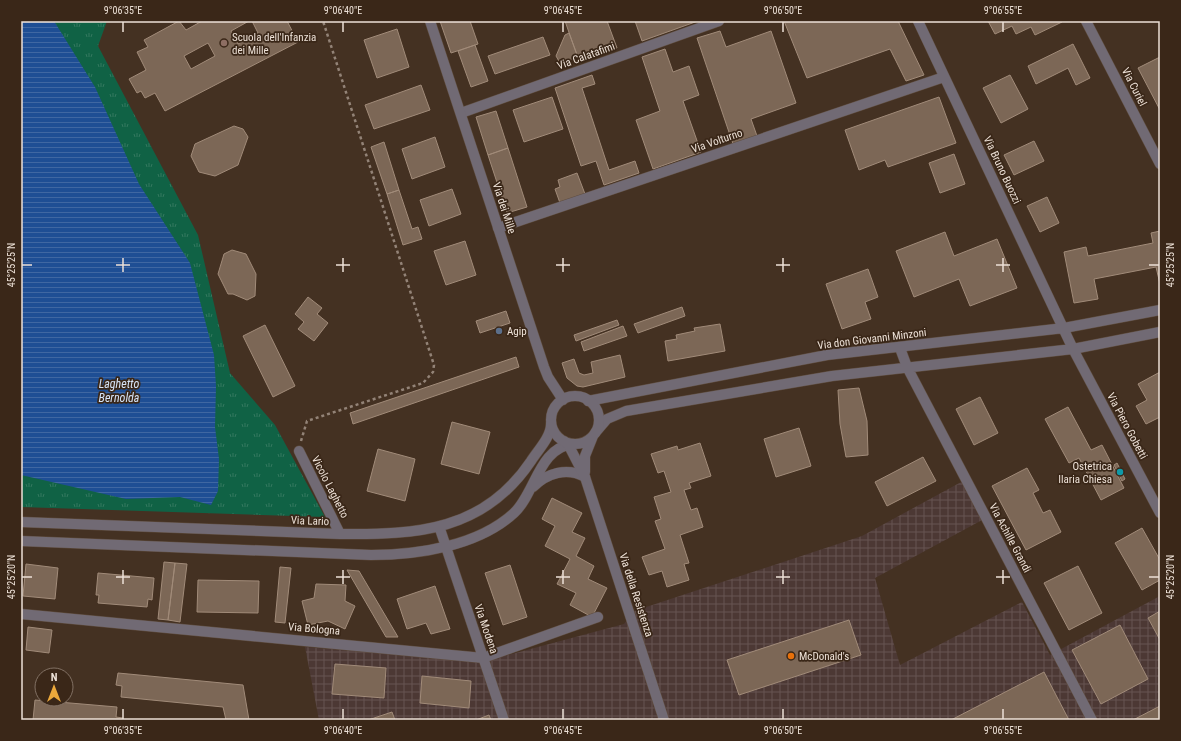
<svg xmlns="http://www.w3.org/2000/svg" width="1181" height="741" font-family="'Roboto Condensed',sans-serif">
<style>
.industrial{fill:url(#industrial-grid)}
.grass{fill:url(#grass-tufts)}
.water{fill:url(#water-rules)}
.building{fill:#7c6756;stroke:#a18b79;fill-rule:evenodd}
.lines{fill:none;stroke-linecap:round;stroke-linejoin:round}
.minor-casing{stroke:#5f4d3f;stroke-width:11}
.tertiary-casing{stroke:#5f4d3f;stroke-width:11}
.path{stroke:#938377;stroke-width:2.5;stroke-dasharray:3 3;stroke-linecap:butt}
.minor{stroke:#716a74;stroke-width:10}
.tertiary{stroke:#716a74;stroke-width:10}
.ticks{fill:none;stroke:#ede1d7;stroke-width:1.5}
.education-dot{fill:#8d6e63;stroke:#3a2718;stroke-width:1.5}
.service-dot{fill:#5c6f8a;stroke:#3a2718;stroke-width:1.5}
.culture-dot{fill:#0f9aa8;stroke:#3a2718;stroke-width:1.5}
.food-dot{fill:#e8710a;stroke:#3a2718;stroke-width:1.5}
.labels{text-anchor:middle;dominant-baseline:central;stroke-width:3.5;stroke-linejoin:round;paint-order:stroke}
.poi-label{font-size:11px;fill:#ede1d7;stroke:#3a2718;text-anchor:start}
.street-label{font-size:11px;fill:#ede1d7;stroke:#3a2718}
.water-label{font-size:12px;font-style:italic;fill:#d6e4f8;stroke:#3a2718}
.neatline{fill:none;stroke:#ede1d7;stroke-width:1.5}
.ticks-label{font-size:10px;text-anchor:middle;fill:#ede1d7}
</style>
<defs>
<pattern id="industrial-grid" width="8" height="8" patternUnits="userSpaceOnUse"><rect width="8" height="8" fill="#4c3834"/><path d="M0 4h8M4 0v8" fill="none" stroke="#665451"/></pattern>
<pattern id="grass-tufts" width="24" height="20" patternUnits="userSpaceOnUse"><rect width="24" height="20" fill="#106245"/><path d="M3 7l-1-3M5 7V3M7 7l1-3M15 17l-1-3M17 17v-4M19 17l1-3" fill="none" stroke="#33785f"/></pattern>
<pattern id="water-rules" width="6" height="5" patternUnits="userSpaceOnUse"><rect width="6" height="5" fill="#1e4e94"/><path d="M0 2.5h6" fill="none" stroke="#3f67a2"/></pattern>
</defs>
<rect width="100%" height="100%" fill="#443122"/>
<path class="industrial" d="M 963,481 L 984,519 L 875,578 L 900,665 L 1022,602 L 1050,655 L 1160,596 L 1160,720 L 319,720 L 305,647 L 486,661 L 624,624 L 634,611 L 862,536 Z"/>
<path class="grass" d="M 21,21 L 107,21 L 98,46 L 198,235 L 230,373 L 275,425 L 325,517 L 21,507 Z"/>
<path class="water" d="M 21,21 L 54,21 L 95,87 L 139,184 L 190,263 L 214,355 L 216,386 L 215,427 L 219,459 L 218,491 L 211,505 L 180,497 L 126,499 L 21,475 Z"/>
<path class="building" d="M 179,21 L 186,30 L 202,21 L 249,21 L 231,31 L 238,44 L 258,33 L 252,21 L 287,21 L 298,42 L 165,111 L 155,93 L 145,98 L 141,91 L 137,93 L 129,79 L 146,70 L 137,52 L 148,47 L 144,40 ZM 208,43 L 215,56 L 191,69 L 184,56 Z
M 440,21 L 470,21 L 478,44 L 451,53 Z
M 565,21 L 607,21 L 617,48 L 579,61 Z
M 635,21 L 698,21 L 642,41 Z
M 784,21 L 898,21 L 924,75 L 906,81 L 890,49 L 807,78 Z
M 988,21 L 1062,21 L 1062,22 L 1035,35 L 1031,27 L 1016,34 L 1012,26 L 995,34 Z
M 397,29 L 409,67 L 377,78 L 364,40 Z
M 720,31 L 726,47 L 771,31 L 796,103 L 751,119 L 757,136 L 733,144 L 697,38 Z
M 569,33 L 578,57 L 560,63 L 556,56 L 565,35 Z
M 543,37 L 550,55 L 495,74 L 488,56 Z
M 1073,44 L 1090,78 L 1076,85 L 1068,68 L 1036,84 L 1028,66 Z
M 475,45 L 488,81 L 471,87 L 458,51 Z
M 665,49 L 673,72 L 689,66 L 699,95 L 683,101 L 701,152 L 653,169 L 636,120 L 660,111 L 642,57 Z
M 1160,57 L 1160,110 L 1138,68 Z
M 592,75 L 595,84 L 582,88 L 609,170 L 635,161 L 639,173 L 604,185 L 596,161 L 581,166 L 555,88 Z
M 1010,75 L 1028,109 L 1001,123 L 983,88 Z
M 421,85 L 430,110 L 374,129 L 365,105 Z
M 552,97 L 563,129 L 524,142 L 513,110 Z
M 939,97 L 956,143 L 888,167 L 885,160 L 859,170 L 845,130 Z
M 496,111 L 508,148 L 488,155 L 476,117 Z
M 234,126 L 243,129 L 248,137 L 238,165 L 215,176 L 199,172 L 191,156 L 195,144 Z
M 435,137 L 445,167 L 412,179 L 402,149 Z
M 1034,141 L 1044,161 L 1014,175 L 1004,155 Z
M 384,142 L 399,190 L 387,194 L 371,147 Z
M 508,148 L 527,207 L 507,213 L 488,155 Z
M 954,154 L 965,184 L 940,193 L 929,163 Z
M 577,173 L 585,194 L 560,203 L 555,189 L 560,187 L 558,180 Z
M 452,189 L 461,214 L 429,226 L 420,200 Z
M 399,190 L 412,229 L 418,227 L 422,239 L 403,245 L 387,194 Z
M 1047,197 L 1059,223 L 1040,232 L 1027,206 Z
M 1160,231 L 1160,284 L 1156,267 L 1094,279 L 1098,299 L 1074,303 L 1064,252 L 1086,247 L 1088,256 L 1153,243 L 1151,233 Z
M 945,232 L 954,256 L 997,239 L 1017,288 L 970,306 L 959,279 L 914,297 L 896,251 Z
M 465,241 L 476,275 L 446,285 L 434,251 Z
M 232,250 L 246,254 L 256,274 L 255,296 L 247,300 L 233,294 L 228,294 L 218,274 L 224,254 Z
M 868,269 L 878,297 L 865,302 L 871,319 L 842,329 L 826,284 Z
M 308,297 L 322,308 L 317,314 L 328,323 L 314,341 L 298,329 L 304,322 L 295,314 Z
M 682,307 L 685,316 L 638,333 L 634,324 Z
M 506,311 L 510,323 L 480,333 L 476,321 Z
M 617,320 L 619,325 L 576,341 L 574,335 Z
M 720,324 L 725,351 L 668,361 L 665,341 L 677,339 L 676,335 L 695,331 L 694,328 Z
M 265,325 L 295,386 L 273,397 L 243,336 Z
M 623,326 L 627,336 L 584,351 L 581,342 Z
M 620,355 L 625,377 L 583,387 L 577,386 L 567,378 L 562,363 L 574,359 L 579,373 L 584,375 L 593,373 L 591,362 Z
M 516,357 L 519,367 L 353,424 L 350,413 Z
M 1160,372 L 1160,417 L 1146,424 L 1136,406 L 1147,400 L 1138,384 Z
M 859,388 L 867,421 L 868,455 L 846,457 L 840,424 L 838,390 Z
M 980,397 L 998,433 L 974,445 L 956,409 Z
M 1068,407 L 1091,450 L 1102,445 L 1124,488 L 1101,500 L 1079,458 L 1069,463 L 1045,419 Z
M 452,422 L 490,432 L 479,474 L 441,464 Z
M 799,428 L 811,466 L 776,477 L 764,439 Z
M 700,443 L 711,476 L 689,483 L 691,488 L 684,490 L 691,510 L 697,508 L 703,527 L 680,535 L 689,563 L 684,564 L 689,580 L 667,587 L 662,571 L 649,575 L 642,557 L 665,549 L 655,521 L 661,519 L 654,497 L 671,492 L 664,471 L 658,473 L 651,454 L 677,446 L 678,450 Z
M 378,449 L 415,459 L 405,501 L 367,491 Z
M 923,457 L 936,481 L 887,506 L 875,482 Z
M 1117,463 L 1125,479 L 1122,481 L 1114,465 Z
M 1027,468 L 1039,490 L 1033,493 L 1043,513 L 1050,510 L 1061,532 L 1026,550 L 992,486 Z
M 552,498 L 582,513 L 572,532 L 585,538 L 576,556 L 594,566 L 588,579 L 607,588 L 592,617 L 570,605 L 576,593 L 557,584 L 570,559 L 545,546 L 555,526 L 542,519 Z
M 1142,528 L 1160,560 L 1160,580 L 1142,590 L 1115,543 Z
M 164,562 L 175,563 L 168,620 L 158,619 Z
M 175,563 L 187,564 L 180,622 L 168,620 Z
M 26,564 L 58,568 L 55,599 L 23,596 Z
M 510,565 L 527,617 L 503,625 L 485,573 Z
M 1078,566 L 1102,613 L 1069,630 L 1044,583 Z
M 280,567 L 291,568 L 285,623 L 275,622 Z
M 347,570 L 359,571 L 398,637 L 386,637 Z
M 98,573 L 154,578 L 152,600 L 148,599 L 147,607 L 98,603 L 99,595 L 96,595 Z
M 198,580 L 259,581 L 258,613 L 197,612 Z
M 316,584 L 346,585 L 345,601 L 355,606 L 345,629 L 328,621 L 308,625 L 302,601 L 314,598 Z
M 435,586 L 450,629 L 431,634 L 426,623 L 407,629 L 397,599 Z
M 1160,611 L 1160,640 L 1148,618 Z
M 849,620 L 861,655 L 739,695 L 727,660 Z
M 1120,625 L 1148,679 L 1101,704 L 1072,650 Z
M 28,627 L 52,630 L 49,653 L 26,650 Z
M 335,664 L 386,668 L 384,698 L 332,694 Z
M 1044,672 L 1069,720 L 951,720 Z
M 118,673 L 243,685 L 249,720 L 226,720 L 223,707 L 121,697 L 122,686 L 116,685 Z
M 422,676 L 471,681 L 469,708 L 420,703 Z
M 35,700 L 117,707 L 116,717 L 123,718 L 122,720 L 33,720 Z
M 1160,706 L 1160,720 L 1133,720 Z
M 392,712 L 395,720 L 368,720 Z
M 489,715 L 491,720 L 476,720 Z"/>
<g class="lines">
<g class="minor-casing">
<path id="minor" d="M 918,21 L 1073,349 L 1160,513
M 1086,21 L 1160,164
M 461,113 L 719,21
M 498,228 L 944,77
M 900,348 L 907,367 L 1092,720
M 588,401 L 827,355 L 1064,328 L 1160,310
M 595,433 L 607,419 L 626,411 L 832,376 L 1073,349 L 1160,332
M 299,451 L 340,534
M 533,487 C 547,473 567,467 585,477
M 21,522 L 340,534 C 417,535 484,531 531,461 C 538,450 551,437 551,424
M 439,526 L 504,720
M 21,541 L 371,555 C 418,555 478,546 514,513 C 535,494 539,447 573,444
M 21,614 L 483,658 L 598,617"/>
</g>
<g class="tertiary-casing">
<path id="tertiary" d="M 430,21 L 544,367 L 548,377 L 563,400
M551 420a24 24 0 1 1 48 0a24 24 0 1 1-48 0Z
M 564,441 L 568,444 L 585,477 L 664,720
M 585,472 L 585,456 L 593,436"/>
</g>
<path class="path" d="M 301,441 L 307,421 L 423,383 L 433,372 L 434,365 L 323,21"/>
<use href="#minor" class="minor"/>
<use href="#tertiary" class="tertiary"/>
</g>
<path class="ticks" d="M 123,22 L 123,32M 343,22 L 343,32M 563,22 L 563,32M 783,22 L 783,32M 1003,22 L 1003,32M 123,258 L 123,272M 343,258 L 343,272M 563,258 L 563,272M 783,258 L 783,272M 1003,258 L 1003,272M 22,265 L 32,265M 116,265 L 130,265M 336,265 L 350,265M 556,265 L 570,265M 776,265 L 790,265M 996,265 L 1010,265M 1149,265 L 1159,265M 123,570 L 123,584M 343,570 L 343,584M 563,570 L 563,584M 783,570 L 783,584M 1003,570 L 1003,584M 22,577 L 32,577M 116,577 L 130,577M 336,577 L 350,577M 556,577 L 570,577M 776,577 L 790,577M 996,577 L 1010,577M 1149,577 L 1159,577M 123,709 L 123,719M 343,709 L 343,719M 563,709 L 563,719M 783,709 L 783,719M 1003,709 L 1003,719"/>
<circle class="education-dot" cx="224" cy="43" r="4"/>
<circle class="service-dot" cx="499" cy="331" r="4"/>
<circle class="culture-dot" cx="1120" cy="472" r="4"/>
<circle class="food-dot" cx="791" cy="656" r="4"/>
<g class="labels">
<g class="poi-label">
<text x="232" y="37">Scuola dell'Infanzia<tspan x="232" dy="13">dei Mille</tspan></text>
<text x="507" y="331">Agip</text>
<text x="1112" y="466" text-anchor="end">Ostetrica<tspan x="1112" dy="13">Ilaria Chiesa</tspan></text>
<text x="799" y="656">McDonald's</text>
</g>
<g class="street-label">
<text transform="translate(586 56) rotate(-20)">Via Calatafimi</text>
<text transform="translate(1134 87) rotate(63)">Via Curiel</text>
<text transform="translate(717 141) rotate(-19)">Via Volturno</text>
<text transform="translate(1002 170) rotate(65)">Via Bruno Buozzi</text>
<text transform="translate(504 208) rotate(72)">Via dei Mille</text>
<text transform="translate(872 339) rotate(-7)">Via don Giovanni Minzoni</text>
<text transform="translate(1127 426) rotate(62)">Via Piero Gobetti</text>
<text transform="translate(330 487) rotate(63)">Vicolo Laghetto</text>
<text transform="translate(310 521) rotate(2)">Via Lario</text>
<text transform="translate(1010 538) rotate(62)">Via Achille Grandi</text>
<text transform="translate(636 595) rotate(72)">Via della Resistenza</text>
<text transform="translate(314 629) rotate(5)">Via Bologna</text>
<text transform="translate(486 629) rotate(71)">Via Modena</text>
</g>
<g class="water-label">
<text x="119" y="384">Laghetto<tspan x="119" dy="14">Bernolda</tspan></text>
</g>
</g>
<rect width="1181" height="741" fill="none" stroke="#3a2718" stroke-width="44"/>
<g transform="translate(54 687)"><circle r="19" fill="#3a2718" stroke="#827164"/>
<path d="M0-3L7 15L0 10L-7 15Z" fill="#eca93b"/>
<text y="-6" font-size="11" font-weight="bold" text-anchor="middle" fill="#ede1d7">N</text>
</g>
<rect x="22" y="22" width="1137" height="697" class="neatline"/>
<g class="ticks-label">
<text x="123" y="14">9°06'35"E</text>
<text x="343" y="14">9°06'40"E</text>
<text x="563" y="14">9°06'45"E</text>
<text x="783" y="14">9°06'50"E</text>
<text x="1003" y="14">9°06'55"E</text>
<text transform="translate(11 265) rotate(-90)" y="4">45°25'25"N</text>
<text transform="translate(1170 265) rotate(-90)" y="4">45°25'25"N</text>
<text transform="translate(11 577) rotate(-90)" y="4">45°25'20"N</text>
<text transform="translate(1170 577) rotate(-90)" y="4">45°25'20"N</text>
<text x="123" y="734">9°06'35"E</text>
<text x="343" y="734">9°06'40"E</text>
<text x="563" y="734">9°06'45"E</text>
<text x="783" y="734">9°06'50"E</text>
<text x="1003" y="734">9°06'55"E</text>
</g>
</svg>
